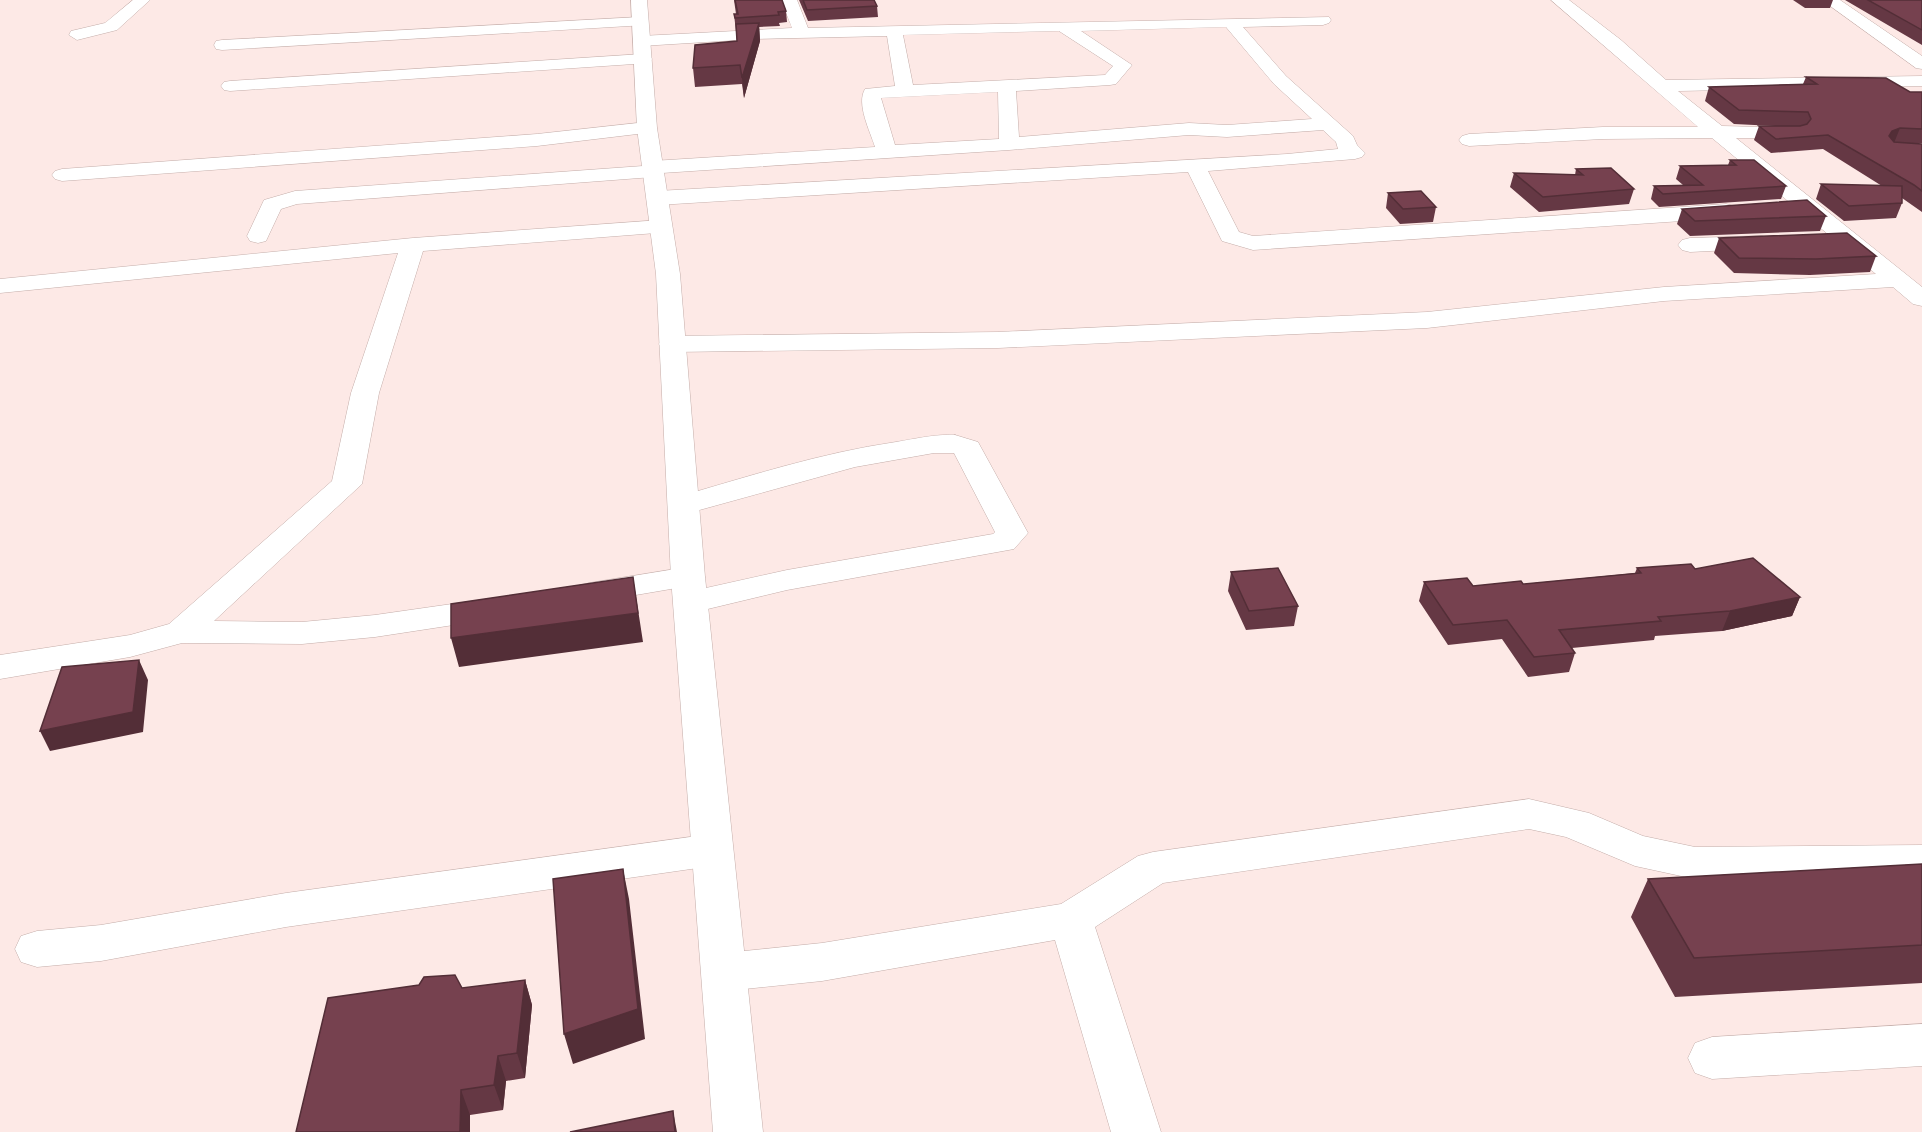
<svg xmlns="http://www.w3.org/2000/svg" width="1922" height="1132" font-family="Signika,sans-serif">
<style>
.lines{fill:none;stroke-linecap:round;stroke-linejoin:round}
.street-casing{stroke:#c4ada9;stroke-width:1}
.secondary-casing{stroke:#c4ada9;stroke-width:1}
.street{fill:#fff;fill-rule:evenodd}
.secondary{fill:#fff;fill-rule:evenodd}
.wall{fill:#653844}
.shaded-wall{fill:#532e37}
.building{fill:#76414f;stroke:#532e37;stroke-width:1.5}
</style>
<rect width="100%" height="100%" fill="#fde9e6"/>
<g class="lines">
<g class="street-casing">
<path id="street" d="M 133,0 L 150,0 L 117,30 L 77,40 L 69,35 L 71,31 L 105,23 Z
M 781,0 L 797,0 L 808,28 L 1329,17 L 1331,20 L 1329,23 L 1323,25 L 1243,27 L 1286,76 L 1353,136 L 1357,145 L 1365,153 L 1362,157 L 1355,159 L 1208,171 L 1239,232 L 1253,236 L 1726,204 L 1734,206 L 1737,211 L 1734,216 L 1726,218 L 1253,250 L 1222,241 L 1188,172 L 658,205 L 650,203 L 647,198 L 650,193 L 658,191 L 1287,154 L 1338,149 L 1336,142 L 1323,130 L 1227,137 L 1189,135 L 1009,150 L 662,173 L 653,177 L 297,204 L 281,209 L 266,241 L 258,243 L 250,241 L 247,236 L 264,200 L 295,191 L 643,166 L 652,161 L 875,147 C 870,131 856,104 865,89 L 895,86 L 887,36 L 755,39 L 641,46 L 633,41 L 641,36 L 792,28 ZM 1226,27 L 1274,84 L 1312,119 L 1227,125 L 1189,123 L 1019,137 L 1016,91 L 1110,85 L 1116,84 L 1132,65 L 1081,31 ZM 1059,31 L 1113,66 L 1105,75 L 913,85 L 903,35 ZM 998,92 L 999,139 L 895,145 L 881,98 Z
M 1551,0 L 1569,0 L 1621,40 L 1666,80 L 1922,76 L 1922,86 L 1678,91 L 1722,126 L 1801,128 L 1804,132 L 1801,136 L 1794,138 L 1736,138 L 1922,287 L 1922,306 L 1913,304 L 1893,287 L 1664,301 L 1427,328 L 998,348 L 672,352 L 663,350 L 659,344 L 663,338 L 672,336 L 998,332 L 1427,312 L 1664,287 L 1876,274 L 1712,138 L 1603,139 L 1469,146 L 1462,144 L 1459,140 L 1462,136 L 1469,134 L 1603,127 L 1698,127 Z
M 1822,0 L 1840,0 L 1922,56 L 1922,69 L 1916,68 Z
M 640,17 L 646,19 L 648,22 L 646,25 L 222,50 L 216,49 L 214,45 L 216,41 L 222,40 Z
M 643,54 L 649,55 L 652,59 L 649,63 L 230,91 L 224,90 L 221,86 L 224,82 L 230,81 Z
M 647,122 L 654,124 L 657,128 L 654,132 L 537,146 L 62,181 L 55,179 L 52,175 L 55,171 L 62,169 L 537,134 Z
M 661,220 L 669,222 L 672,227 L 669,232 L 423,251 L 379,393 L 362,484 L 214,621 L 302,622 L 375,615 L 494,598 L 506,601 L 511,609 L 506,617 L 375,637 L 302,644 L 182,643 L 130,657 L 0,679 L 0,655 L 130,635 L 169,624 L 332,481 L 351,393 L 398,253 L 0,293 L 0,279 L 413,238 Z
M 1762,236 L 1770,238 L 1774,243 L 1770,248 L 1690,252 L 1682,250 L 1678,245 L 1682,240 L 1690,238 Z
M 955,435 L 978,442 L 1028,533 L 1014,549 L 787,590 L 691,613 L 679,610 L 674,602 L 679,594 L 787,570 L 993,534 L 995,532 L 954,453 L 934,453 L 855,467 L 685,514 L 674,512 L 669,505 L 674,498 C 747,477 820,453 896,442 C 915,439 935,434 955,435 Z
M 688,567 L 700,570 L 705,577 L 700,584 L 589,603 L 577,600 L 572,593 L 577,586 L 589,583 Z
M 1529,799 L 1589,813 L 1643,836 L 1695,847 L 1922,845 L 1922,877 L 1695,879 L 1635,866 L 1566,837 L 1529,829 L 1163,883 L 1095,927 L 1161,1132 L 1111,1132 L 1055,940 L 822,981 L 725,991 L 709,985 L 702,972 L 709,959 L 725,953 L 822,943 L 1061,904 L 1138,856 L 1153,852 Z
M 712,834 L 727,839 L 733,850 L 727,861 L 712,866 L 286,927 L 101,961 L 37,967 L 21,962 L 15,949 L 21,936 L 37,931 L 101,925 L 286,893 Z
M 1922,1024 L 1922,1066 L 1712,1079 L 1695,1073 L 1688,1058 L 1695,1043 L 1712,1037 Z"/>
</g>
<g class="secondary-casing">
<path id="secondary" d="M 631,0 L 647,0 L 657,128 L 680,274 L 705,577 L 763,1132 L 713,1132 L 671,577 L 656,274 L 637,128 Z"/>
</g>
<use href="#street" class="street"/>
<use href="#secondary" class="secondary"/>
</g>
<path class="wall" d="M 734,0 L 782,0 L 786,11 L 787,22 L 779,23 L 780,26 L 759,27 L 760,41 L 744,98 L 742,84 L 695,87 L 693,68 L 737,41 L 734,14 L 736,14 Z
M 799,0 L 874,0 L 877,6 L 878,17 L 808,21 Z
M 1793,0 L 1833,0 L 1830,8 L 1805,8 Z
M 1845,0 L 1922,0 L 1922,45 Z
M 1806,77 L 1910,92 L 1922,92 L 1922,143 L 1906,143 L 1922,144 L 1922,212 L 1902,198 L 1902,203 L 1896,218 L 1844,221 L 1816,199 L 1821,184 L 1882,186 L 1823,149 L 1771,153 L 1754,140 L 1759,126 L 1775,126 L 1734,124 L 1705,101 L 1709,87 L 1803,84 Z
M 1730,160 L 1786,186 L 1781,199 L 1659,207 L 1651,199 L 1654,186 L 1683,185 L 1676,179 L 1680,166 L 1728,165 Z
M 1576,169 L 1634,189 L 1629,204 L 1539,212 L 1510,187 L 1514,173 L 1575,175 Z
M 1388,193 L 1436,207 L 1433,222 L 1400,224 L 1386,208 Z
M 1682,209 L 1826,216 L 1820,231 L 1690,236 L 1677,224 Z
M 1719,238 L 1876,256 L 1870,272 L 1810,275 L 1734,273 L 1714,253 Z
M 1637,568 L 1695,569 L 1800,597 L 1792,616 L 1722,631 L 1655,636 L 1654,640 L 1572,648 L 1575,653 L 1569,672 L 1528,677 L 1502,639 L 1448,645 L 1419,601 L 1424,582 L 1473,586 L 1523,584 L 1635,573 Z
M 1231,572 L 1298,606 L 1294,626 L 1246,630 L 1228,591 Z
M 1922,864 L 1922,983 L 1675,997 L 1631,917 L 1648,879 Z
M 525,980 L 532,1005 L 525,1078 L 506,1081 L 503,1110 L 470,1115 L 470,1132 L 296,1132 Z"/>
<path class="shaded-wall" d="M 759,23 L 760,41 L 744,98 L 742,78 Z
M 1900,128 L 1894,143 L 1889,136 L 1892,131 Z
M 633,577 L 643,642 L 459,667 L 451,638 Z
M 1800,597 L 1792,616 L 1722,631 L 1730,611 Z
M 139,660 L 148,680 L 143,732 L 50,751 L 40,731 Z
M 623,869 L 629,899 L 645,1039 L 573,1064 L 564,1034 Z
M 525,980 L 532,1005 L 525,1078 L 517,1053 Z
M 498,1056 L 506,1081 L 503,1110 L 494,1085 Z
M 461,1090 L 470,1115 L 470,1132 L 460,1132 Z
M 673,1111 L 677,1132 L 675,1132 Z"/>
<path class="building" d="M 735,0 L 782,0 L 786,11 L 778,12 L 779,15 L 735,18 L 734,14 L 738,14 Z
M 803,0 L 874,0 L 877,6 L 807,10 Z
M 1868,0 L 1922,0 L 1922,30 Z
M 759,23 L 742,78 L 740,65 L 693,68 L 695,45 L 737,41 L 736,24 Z
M 1806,77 L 1886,78 L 1910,92 L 1922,92 L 1922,129 L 1900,128 L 1892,131 L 1889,136 L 1894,142 L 1922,144 L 1922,191 L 1914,185 L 1828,135 L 1776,139 L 1759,126 L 1800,126 L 1807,124 L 1811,119 L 1808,112 L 1739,110 L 1709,87 L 1817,84 Z
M 1730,160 L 1754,160 L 1786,186 L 1663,194 L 1654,186 L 1703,185 L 1680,166 L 1736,165 Z
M 1611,168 L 1634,189 L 1543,197 L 1514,173 L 1583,175 L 1576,169 Z
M 1821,184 L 1902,186 L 1902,203 L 1849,206 Z
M 1421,191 L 1436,207 L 1403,209 L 1388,193 Z
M 1807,200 L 1826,216 L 1695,221 L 1682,209 Z
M 1847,233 L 1876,256 L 1816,259 L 1739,258 L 1719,238 Z
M 1753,558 L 1800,597 L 1730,611 L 1658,617 L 1661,621 L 1559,630 L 1575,653 L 1534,657 L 1507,620 L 1453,625 L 1424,582 L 1467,578 L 1473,586 L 1521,581 L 1523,584 L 1641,573 L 1637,568 L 1691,564 L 1695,569 Z
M 1278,568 L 1298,606 L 1249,611 L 1231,572 Z
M 633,577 L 638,613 L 451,638 L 451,604 Z
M 139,660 L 133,712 L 40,731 L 62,667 Z
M 1922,864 L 1922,945 L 1694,958 L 1648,879 Z
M 623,869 L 638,1009 L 564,1034 L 553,879 Z
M 455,975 L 462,988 L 525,980 L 517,1053 L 498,1056 L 494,1085 L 461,1090 L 460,1132 L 296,1132 L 328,998 L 419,985 L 424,977 Z
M 673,1111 L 675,1132 L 570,1132 Z"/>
</svg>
